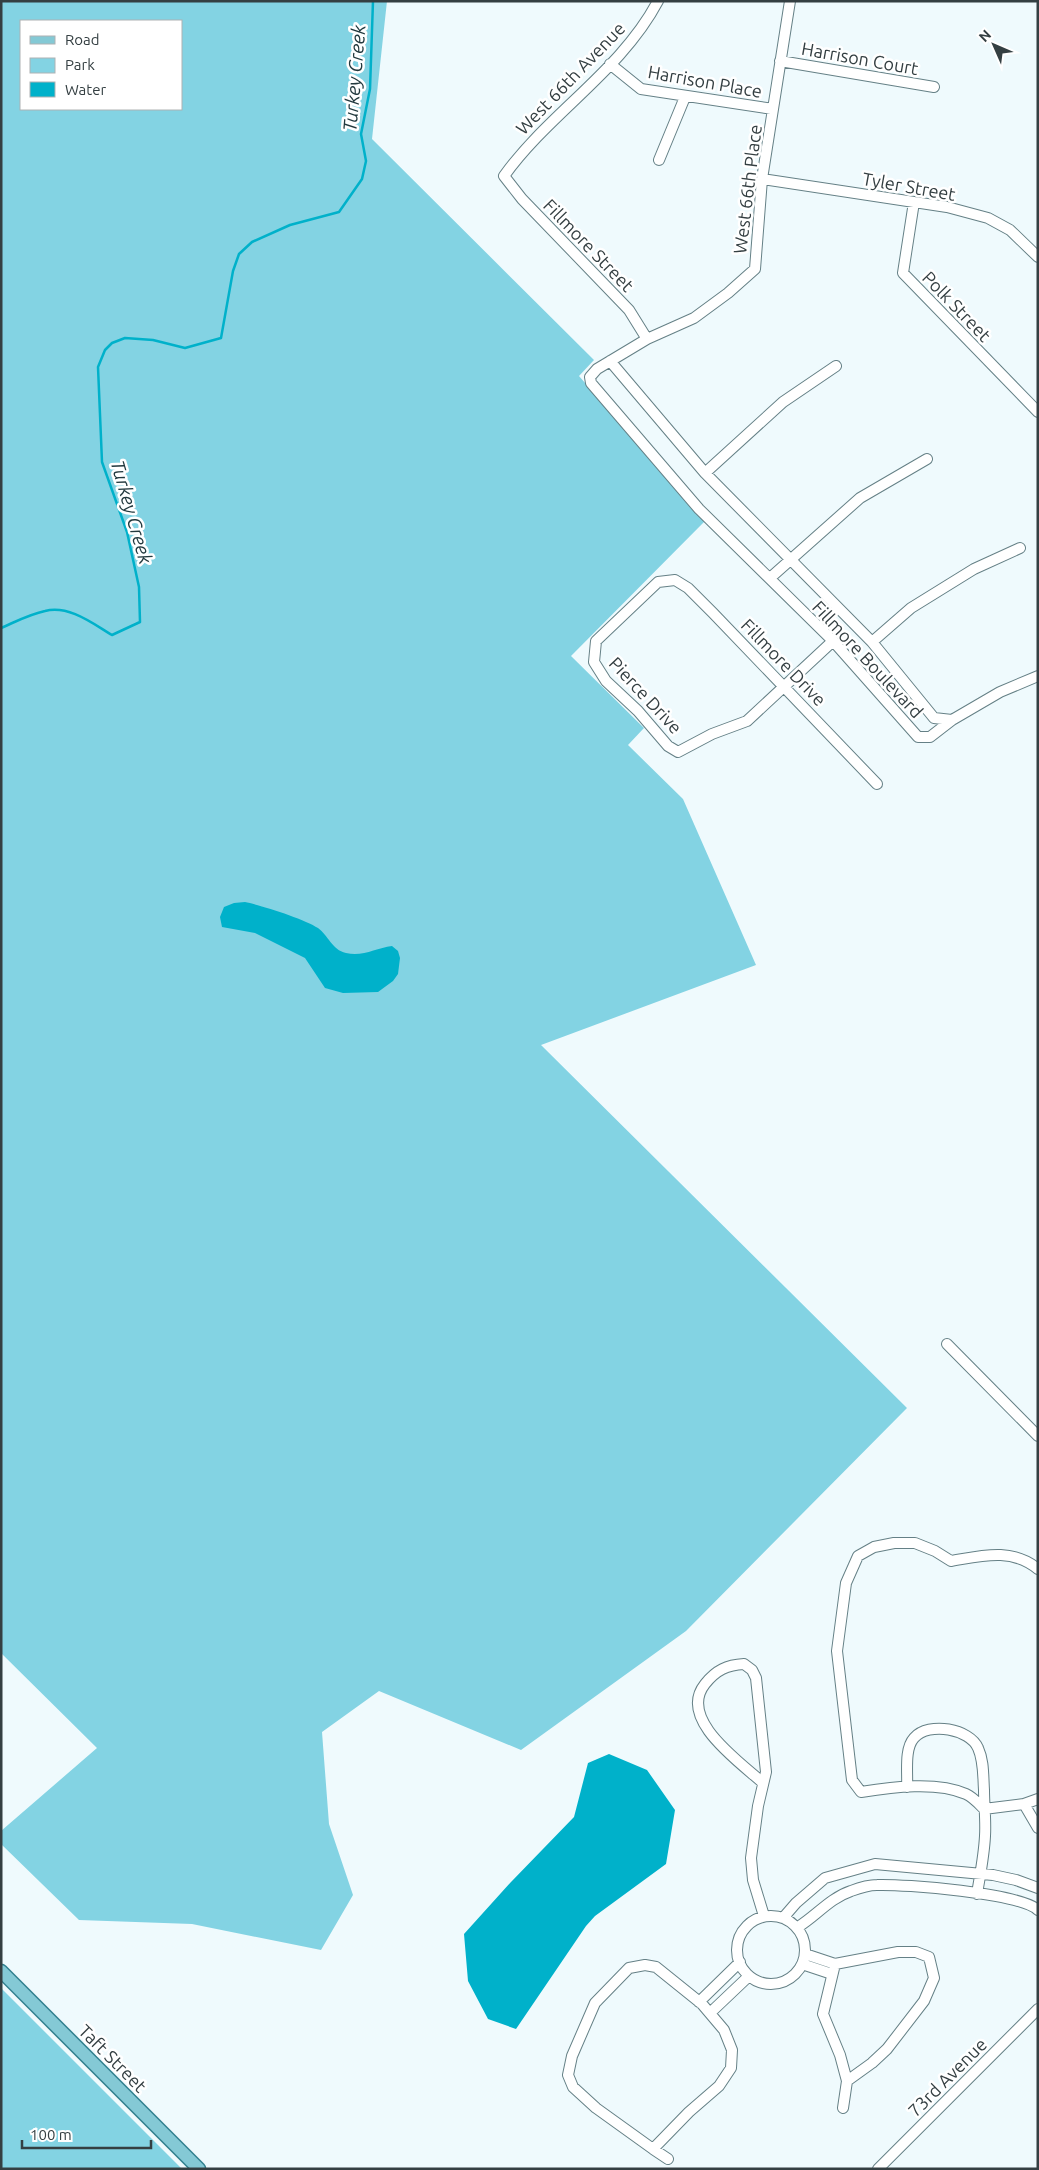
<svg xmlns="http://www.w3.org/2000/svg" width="1039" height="2170" font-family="Ubuntu,sans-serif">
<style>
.green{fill:#83d3e3;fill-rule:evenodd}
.water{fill:#00b1ca}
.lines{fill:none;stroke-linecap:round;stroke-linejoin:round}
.stream{stroke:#00b1ca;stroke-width:2.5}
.minor-casing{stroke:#658086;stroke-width:12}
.major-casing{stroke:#33818f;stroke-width:15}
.minor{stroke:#fff;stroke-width:10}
.major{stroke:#84c9d5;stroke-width:12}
.labels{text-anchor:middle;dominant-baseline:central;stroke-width:5;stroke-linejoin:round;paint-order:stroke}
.street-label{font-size:18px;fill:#343f42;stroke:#fff}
.water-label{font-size:19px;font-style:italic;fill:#22393e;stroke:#fff}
</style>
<rect width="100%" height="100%" fill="#effafd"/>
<path class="green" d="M 1,1 L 387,1 L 372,139 L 594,360 L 579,376 L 705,521 L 571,656 L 644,728 L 628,745 L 683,799 L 756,965 L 541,1045 L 907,1408 L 686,1631 L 521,1750 L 379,1691 L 322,1732 L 329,1824 L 353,1895 L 321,1950 L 192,1924 L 79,1920 L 1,1844 L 1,1831 L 97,1748 L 1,1653 ZM 21,21 L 181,21 L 181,109 L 21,109 Z
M 1,1988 L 182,2169 L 1,2169 Z"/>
<path class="water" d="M 245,902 C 260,905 305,919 318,928 C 328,935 332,950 346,953 C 363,957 376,948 392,946 L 398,951 L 400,958 L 398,974 L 393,981 L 378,992 L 343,993 L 325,988 L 305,958 L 255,933 L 222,927 L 220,917 L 224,907 L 234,903 Z
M 609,1754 L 647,1770 L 675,1810 L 666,1864 L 595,1916 L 586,1926 L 516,2029 L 488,2019 L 468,1981 L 464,1934 L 511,1882 L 574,1817 L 588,1763 Z"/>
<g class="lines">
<path class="stream" d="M 1,628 C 15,622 30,614 45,611 C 69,605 92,623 112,635 L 140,622 L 139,587 L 127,532 L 102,462 L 98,367 L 105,350 L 112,343 L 125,338 L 153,340 L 185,348 L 221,338 L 233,271 L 239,254 L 252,242 L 290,225 L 339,212 L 362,179 L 366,161 L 361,134 L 370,89 L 373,1"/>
<g class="minor-casing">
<path id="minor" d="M 790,1 L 762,179 L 755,269 L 728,293 L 694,318 L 647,339 L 597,369 L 590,377 L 591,383 L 699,509 L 833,641 L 918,737 L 930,737 L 952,720 L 1000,692 L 1038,676
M 780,61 L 934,87
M 610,64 L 641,89 L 773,109
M 659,160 L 685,97
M 762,179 L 947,207 L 988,218 L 1010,230 L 1038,257
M 914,202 L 903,273 L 1038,412
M 647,339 L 629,310 L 522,199 L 504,176 C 549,113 621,71 658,1
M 610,361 L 705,473 L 872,642 L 934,718 L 952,720
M 705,473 L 783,402 L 836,366
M 770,578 L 860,498 L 927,459
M 833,641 L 747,721 L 712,734 L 678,752 L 668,746 L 638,711 L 606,681 L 594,662 L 596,641 L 658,582 L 675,580 L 688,588 L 713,613 L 877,784
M 872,642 L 911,608 L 974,569 L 1020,548
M 947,1344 L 1038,1436
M 1038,1569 C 1011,1547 981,1556 951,1561 L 935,1551 L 915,1543 L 894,1543 L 874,1547 L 858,1556 L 846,1583 L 837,1651 L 852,1780 L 861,1792 C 892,1787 937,1781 966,1794 C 973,1797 979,1804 984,1809 L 1024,1804 L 1038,1799
M 763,1783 C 740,1762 677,1719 705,1684 C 716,1670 727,1665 744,1664 L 752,1670 L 756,1678 L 766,1772 L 758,1806 L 751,1858 L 753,1880 L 764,1916
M 907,1787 C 908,1773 904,1749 914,1738 C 929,1721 970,1729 978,1748 C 984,1761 983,1776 984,1790 C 984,1805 986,1821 985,1836 C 984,1856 980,1875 977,1894
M 1024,1804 L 1038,1828
M737 1950a34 34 0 1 1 68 0a34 34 0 1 1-68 0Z
M 783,1918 L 796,1903 L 825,1878 L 875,1864 L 993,1875 L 1016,1880 L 1038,1888
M 798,1927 C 816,1916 830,1898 851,1891 C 859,1888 869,1885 877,1885 C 905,1884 1019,1893 1038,1910
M 805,1954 L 835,1964 L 898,1952 L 916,1952 L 929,1957 L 934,1978 L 924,2001 L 887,2049 L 872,2063 L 847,2081
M 802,1964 L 832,1974
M 835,1964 L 823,2014 L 840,2055 L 847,2081 L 843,2108
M 699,2002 L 740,1962
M 710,2013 L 749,1976
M 653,2149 L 689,2112 L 719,2086 L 731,2068 L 732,2050 L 724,2030 L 702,2004 L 656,1967 L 645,1965 L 629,1968 L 595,2003 L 572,2056 L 568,2075 L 573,2087 L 596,2108 L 653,2149 L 668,2159
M 878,2169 L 1038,2009"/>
</g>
<g class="major-casing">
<path id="major" d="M 1,1971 L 199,2169"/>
</g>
<use href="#minor" class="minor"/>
<use href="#major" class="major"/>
</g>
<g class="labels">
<g class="street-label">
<text transform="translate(860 58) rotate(10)">Harrison Court</text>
<text transform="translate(570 78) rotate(-46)">West 66th Avenue</text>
<text transform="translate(705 81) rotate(10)">Harrison Place</text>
<text transform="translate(909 186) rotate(10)">Tyler Street</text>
<text transform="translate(747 189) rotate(-83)">West 66th Place</text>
<text transform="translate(589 245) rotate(46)">Fillmore Street</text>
<text transform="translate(957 306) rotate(46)">Polk Street</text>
<text transform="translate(868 659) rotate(47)">Fillmore Boulevard</text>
<text transform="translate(784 662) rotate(46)">Fillmore Drive</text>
<text transform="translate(646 695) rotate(47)">Pierce Drive</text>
<text transform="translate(113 2058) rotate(45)">Taft Street</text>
<text transform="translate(947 2077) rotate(-45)">73rd Avenue</text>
</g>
<g class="water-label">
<text transform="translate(354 78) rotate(-85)">Turkey Creek</text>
<text transform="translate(132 512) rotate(74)">Turkey Creek</text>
</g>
</g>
<rect width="1039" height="2170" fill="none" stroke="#343f42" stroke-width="5"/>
<rect x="20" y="20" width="162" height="90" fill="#ffffff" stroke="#aeb2b3"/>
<rect x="30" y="36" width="25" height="8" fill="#84c9d5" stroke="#aeb2b3"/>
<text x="65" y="45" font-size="15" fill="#343f42">Road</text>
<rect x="30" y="58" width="25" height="15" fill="#83d3e3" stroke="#aeb2b3"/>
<text x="65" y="70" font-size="15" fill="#343f42">Park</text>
<rect x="30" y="82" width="25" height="15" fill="#00b1ca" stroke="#aeb2b3"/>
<text x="65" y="95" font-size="15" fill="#343f42">Water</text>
<g transform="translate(994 45) rotate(315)" stroke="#ffffff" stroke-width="4" paint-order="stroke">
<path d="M0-4L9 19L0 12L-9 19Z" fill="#343f42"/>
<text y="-8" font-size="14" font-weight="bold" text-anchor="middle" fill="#343f42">N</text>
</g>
<path d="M22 2140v8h129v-8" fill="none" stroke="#343f42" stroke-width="2.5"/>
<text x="30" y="2140" font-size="15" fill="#343f42" stroke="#ffffff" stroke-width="4" paint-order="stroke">100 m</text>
</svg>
